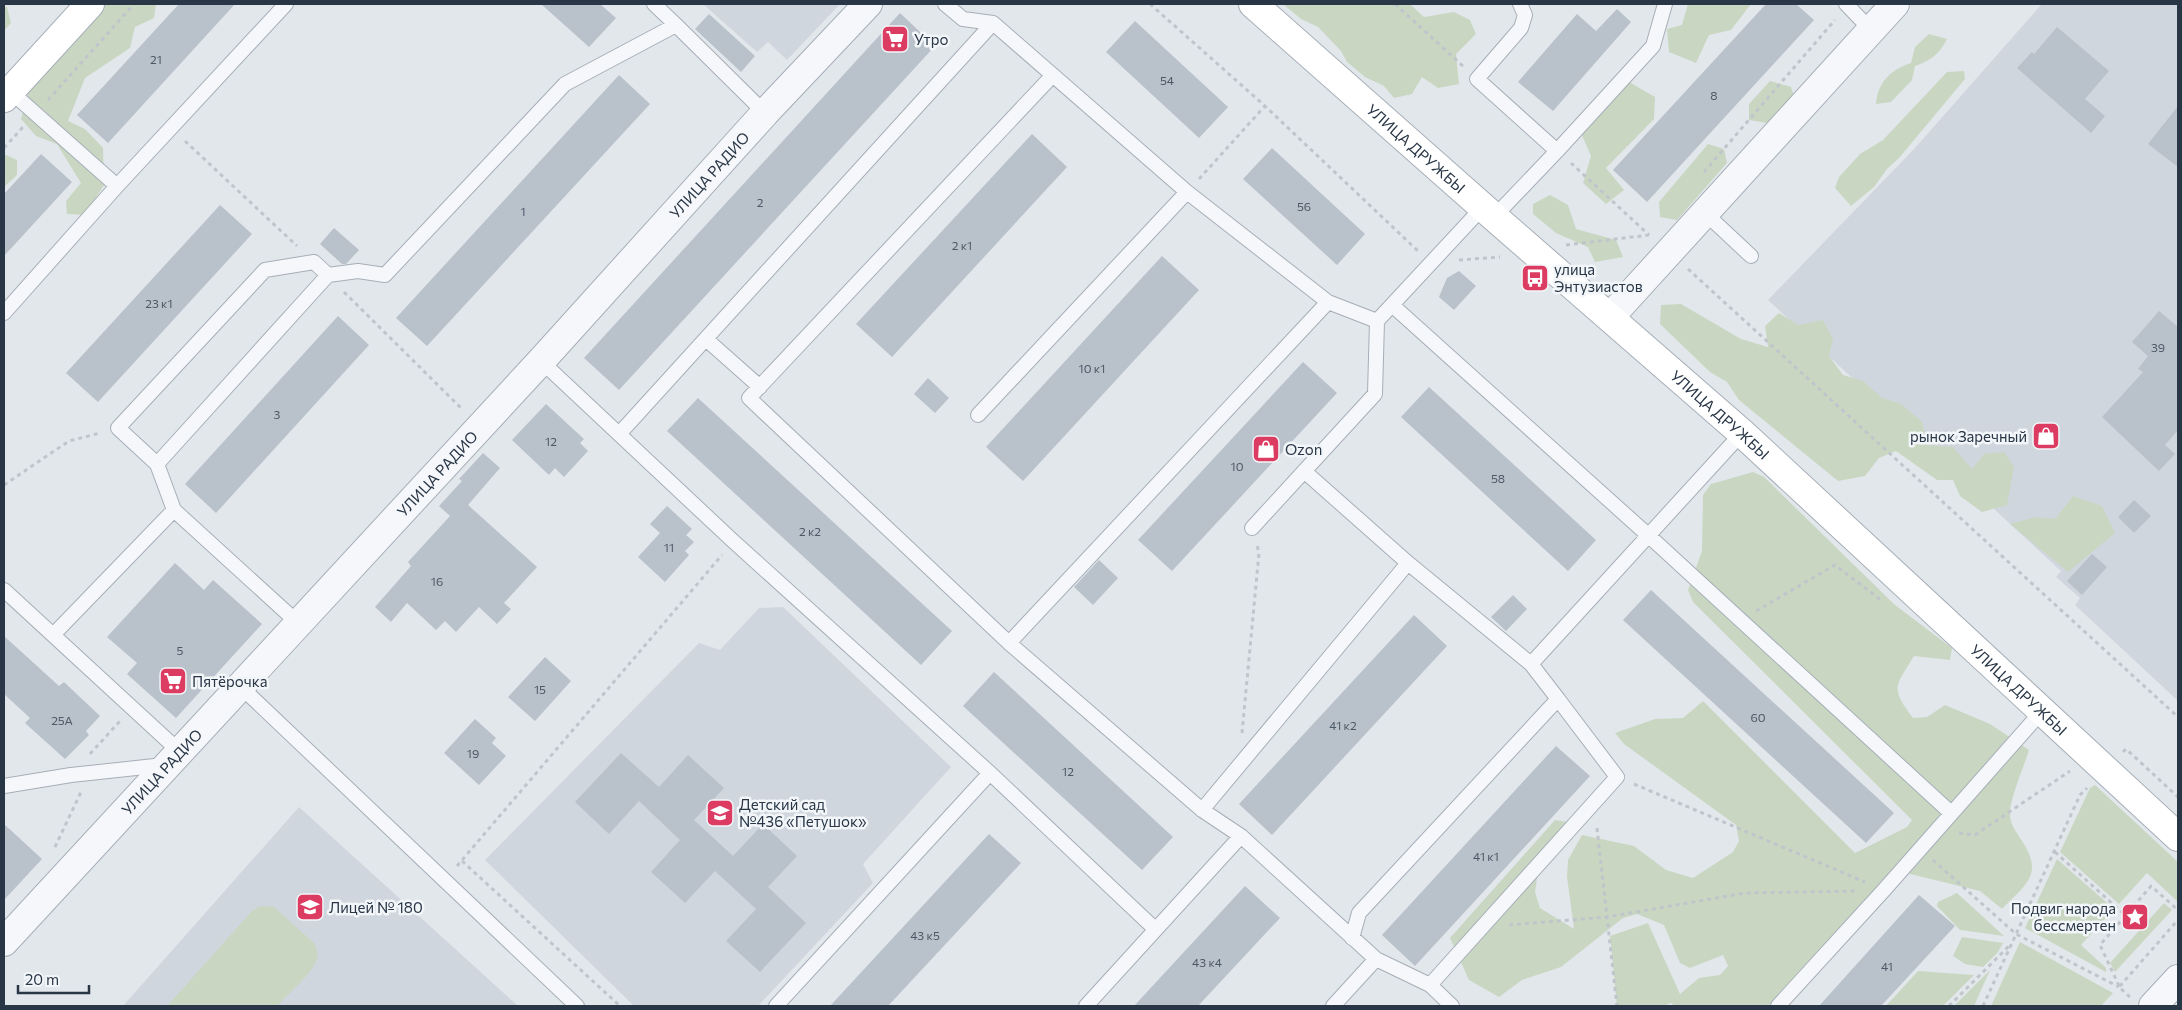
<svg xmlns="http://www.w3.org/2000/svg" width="2182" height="1010" font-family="Commissioner,sans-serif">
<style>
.built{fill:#d0d6de}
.green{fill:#c9d7c2}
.building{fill:#b9c1ca}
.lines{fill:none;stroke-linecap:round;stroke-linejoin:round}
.lane-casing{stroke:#a6aeb7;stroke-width:16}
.street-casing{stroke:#a6aeb7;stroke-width:30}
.secondary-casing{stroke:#a6aeb7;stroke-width:30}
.path{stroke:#c0c5cb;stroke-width:3;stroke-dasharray:4 4;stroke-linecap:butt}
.lane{stroke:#f6f7fa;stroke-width:14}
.street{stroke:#f6f7fa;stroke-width:28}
.secondary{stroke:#fff;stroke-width:28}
.labels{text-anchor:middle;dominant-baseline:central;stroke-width:5;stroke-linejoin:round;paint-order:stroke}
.number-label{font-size:12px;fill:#4c5967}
.poi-label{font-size:15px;fill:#283646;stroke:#f2f6f9;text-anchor:start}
.street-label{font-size:15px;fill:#283646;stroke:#f2f6f9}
</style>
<rect width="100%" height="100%" fill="#e2e7ec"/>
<path class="built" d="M 703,4 L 840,4 L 787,60 L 768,42 L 757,52 Z
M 2042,4 L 2178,4 L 2178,701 L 2075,605 L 2080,598 L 2056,577 L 2061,571 L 1768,300 L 1915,148 Z
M 783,607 L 951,767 L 863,864 L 873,883 L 758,1006 L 634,1006 L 485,860 L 699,643 L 720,650 L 759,608 Z
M 299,807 L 518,1006 L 123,1006 Z"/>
<path class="green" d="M 70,4 L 156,4 L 154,18 L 135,27 L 130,48 L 85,78 L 68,121 L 85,129 L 103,148 L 104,185 L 85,215 L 67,214 L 66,201 L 81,183 L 57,144 L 36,136 L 21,119 L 30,86 L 47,65 L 51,25 Z
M 1283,4 L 1410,4 L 1424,17 L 1454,12 L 1470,20 L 1476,34 L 1456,54 L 1459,84 L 1438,88 L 1422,77 L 1412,94 L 1394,98 L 1384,86 L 1365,77 L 1347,62 L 1341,51 L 1318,27 L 1301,19 Z
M 1688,4 L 1751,4 L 1731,30 L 1709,35 L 1696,63 L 1669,52 L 1667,29 L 1682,25 Z
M 4,6 L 7,7 L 11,23 L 4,31 Z
M 1929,34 L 1947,39 C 1940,54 1930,61 1915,66 L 1912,80 L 1891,102 L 1876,104 C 1878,82 1890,70 1911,63 L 1915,47 Z
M 1964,71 L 1965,79 L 1899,158 L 1887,169 L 1874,187 L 1851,206 L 1835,188 L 1839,177 L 1860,154 L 1883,140 L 1947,72 Z
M 1619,76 L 1655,97 L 1654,119 L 1606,168 L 1624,190 L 1606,204 L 1583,183 L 1591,156 L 1578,126 Z
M 1770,81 L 1791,87 L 1797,104 L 1780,125 L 1749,120 L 1749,104 Z
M 1708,144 L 1724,149 L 1727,163 L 1677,220 L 1660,217 L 1659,202 Z
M 4,154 L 17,160 L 17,175 L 4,187 Z
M 1550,195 L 1568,205 L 1576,229 L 1616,240 L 1623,257 L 1595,262 L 1588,247 L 1556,233 L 1533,214 L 1533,204 Z
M 1681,304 L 1741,339 L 1768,347 L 1765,326 L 1779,313 L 1798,325 L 1823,320 L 1833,339 L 1829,356 L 1843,375 L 1863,381 L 1882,398 L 1901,404 L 1922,422 L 1928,445 L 1953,447 L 1972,469 L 1984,454 L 2004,452 L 2014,467 L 2007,505 L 1982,512 L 1960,496 L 1953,480 L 1937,480 L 1896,451 L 1879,458 L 1865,476 L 1838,481 L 1739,400 L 1727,382 L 1710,372 L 1660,324 L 1661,305 Z
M 1753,472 L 1764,477 L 1895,605 L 1952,648 L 1950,660 L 1914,656 C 1895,687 1890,687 1913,718 L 1927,717 L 1945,705 L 1990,724 L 2029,750 C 2025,764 2009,801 2010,814 C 2010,824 2015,830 2020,838 C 2045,874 2027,883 2002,909 L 1980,891 L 1894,870 L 1768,1006 L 1673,1006 L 1672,1003 L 1663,1006 L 1617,1006 L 1610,936 L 1648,923 L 1680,994 L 1699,978 L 1720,975 L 1728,966 L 1723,955 L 1690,968 L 1680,963 L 1664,925 L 1637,914 L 1623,918 L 1561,967 L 1522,980 L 1499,997 L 1469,980 L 1450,938 L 1555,820 L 1568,822 L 1538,872 L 1535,892 L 1540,908 L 1574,929 L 1567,877 L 1568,860 L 1582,835 L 1634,846 L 1666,870 L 1693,878 L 1733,852 L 1739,841 L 1736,825 L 1624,744 L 1615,733 L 1655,719 L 1683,718 L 1703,701 L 1855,853 L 1907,827 L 1912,820 L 1693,602 L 1688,590 L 1702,551 L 1703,495 L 1711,484 Z
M 2073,496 L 2102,506 L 2115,533 L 2068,572 L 2010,524 L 2035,517 L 2055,519 Z
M 2095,785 L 2178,862 L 2178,902 L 2147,873 L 2119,904 L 2060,852 L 2090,788 Z
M 2057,859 L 2114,909 L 2081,945 L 2106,968 L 2106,972 L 2025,928 Z
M 1957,893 L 2004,936 L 1960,930 L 1937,906 L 1938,902 Z
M 2164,903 L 2172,910 L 2115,972 L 2110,963 Z
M 266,906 L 274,907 L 314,943 C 317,949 318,953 317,959 C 312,974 288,994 277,1006 L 167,1006 L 252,911 L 258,907 Z
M 1962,937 L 2003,943 L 1998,952 L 1983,967 L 1965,964 L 1953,956 Z
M 2020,942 L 2113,993 L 2101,1006 L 1991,1006 Z
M 1990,970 L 1974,1006 L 1954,1006 Z
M 1918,971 L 1974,975 L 1943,1006 L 1886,1006 Z"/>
<path class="building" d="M 179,4 L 235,4 L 108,143 L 77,115 Z
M 541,4 L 600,4 L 616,18 L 589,47 Z
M 1766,4 L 1796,4 L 1814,20 L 1647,202 L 1613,170 Z
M 1617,9 L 1631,22 L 1553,111 L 1518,82 L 1577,14 L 1596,31 Z
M 900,13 L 935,46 L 619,390 L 584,358 Z
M 709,14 L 755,56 L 741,72 L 695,29 Z
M 1135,21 L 1228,107 L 1199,138 L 1106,52 Z
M 2057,27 L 2109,71 L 2085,99 L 2105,116 L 2091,133 L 2017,68 L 2032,52 L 2034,54 Z
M 619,75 L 650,104 L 427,346 L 396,318 Z
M 2178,106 L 2178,167 L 2148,144 Z
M 1032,134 L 1067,167 L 892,357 L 856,324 Z
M 1272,148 L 1365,234 L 1337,265 L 1243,179 Z
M 41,154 L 72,182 L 4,256 L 4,194 Z
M 220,205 L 252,234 L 98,402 L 66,373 Z
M 334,228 L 359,250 L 346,264 L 342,264 L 320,244 Z
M 1162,256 L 1199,290 L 1023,481 L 986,447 Z
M 1459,271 L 1476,286 L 1454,310 L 1439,297 L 1447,278 Z
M 2159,311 L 2178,327 L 2178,430 L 2165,445 L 2175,454 L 2159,471 L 2102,417 L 2143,372 L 2138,369 L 2148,356 L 2132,342 Z
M 338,316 L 369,345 L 216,513 L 185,484 Z
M 1303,362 L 1337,393 L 1172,571 L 1138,540 Z
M 928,378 L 949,398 L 935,413 L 914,394 Z
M 1429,387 L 1596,540 L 1568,571 L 1401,417 Z
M 698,398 L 952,631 L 921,665 L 667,431 Z
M 546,404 L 584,439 L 580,443 L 588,451 L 564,477 L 555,468 L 549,475 L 512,440 Z
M 483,453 L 500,468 L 468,505 L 537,567 L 504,603 L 511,609 L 497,624 L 479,607 L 456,632 L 445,621 L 436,630 L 407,603 L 391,622 L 375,607 L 411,566 L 408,562 L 450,516 L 439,506 L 462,481 L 459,479 Z
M 2134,500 L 2151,516 L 2134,533 L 2118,517 Z
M 667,506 L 692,529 L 686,535 L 694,542 L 685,551 L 689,555 L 665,582 L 638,557 L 660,533 L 650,524 Z
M 2092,554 L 2107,567 L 2082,595 L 2067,581 Z
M 1099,560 L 1118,578 L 1093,605 L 1074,587 Z
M 175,563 L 204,590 L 213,580 L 262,624 L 176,718 L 127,674 L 137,663 L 107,637 Z
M 1651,590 L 1894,813 L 1866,843 L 1623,620 Z
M 1513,595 L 1527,609 L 1506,631 L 1491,617 Z
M 1414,615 L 1447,646 L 1272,835 L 1239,804 Z
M 4,636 L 59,686 L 64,682 L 100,716 L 86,731 L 89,735 L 65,759 L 25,723 L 30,718 L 4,694 Z
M 545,657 L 571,681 L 535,721 L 508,697 Z
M 994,672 L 1173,837 L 1142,870 L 963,706 Z
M 475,719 L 496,738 L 492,743 L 506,756 L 479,785 L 444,753 Z
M 1556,746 L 1590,776 L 1415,966 L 1382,935 Z
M 621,753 L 659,787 L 688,755 L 724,788 L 694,820 L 733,856 L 763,824 L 797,856 L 768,887 L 806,923 L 760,972 L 726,941 L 756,909 L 715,871 L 685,903 L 651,872 L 680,840 L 639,801 L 609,834 L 575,802 Z
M 4,824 L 42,859 L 4,900 Z
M 989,834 L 1021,863 L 888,1006 L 830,1006 Z
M 1245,886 L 1280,918 L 1198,1006 L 1134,1006 Z
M 1919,895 L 1955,926 L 1881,1006 L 1819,1006 Z"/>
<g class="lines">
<g class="lane-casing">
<path id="lane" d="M 654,4 L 676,25
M 945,4 L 963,19 L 993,23 L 1187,192 L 1328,302 L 1377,321 L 1375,394 L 1252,528
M 1846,4 L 1871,30
M 1053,75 L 749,398 L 1009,643 L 1202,810 L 1241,836 L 1376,959 L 1430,985 L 1452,1006
M 10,91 L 117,186
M 1557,151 L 1653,46 L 1665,4
M 1705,213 L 1751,256
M 1494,217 L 1557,151 L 1477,79 L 1521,28 L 1525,15 L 1520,4
M 1392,305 L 1649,536 L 1951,813
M 4,313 L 117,186 L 286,4
M 1377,321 L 1483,207
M 707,340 L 760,387
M 541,361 L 733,541 L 990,773 L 1155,929
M 978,415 L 1187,192
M 620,433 L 993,23
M 157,464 L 118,428 L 265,270 L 314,262 L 328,275
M 1304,471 L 1408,563
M 4,590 L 179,751
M 298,623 L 174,510 L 157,464 L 328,275 L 358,271 L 385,275 L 565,84 L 676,25 L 765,113
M 53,635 L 174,510
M 1009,643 L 1328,302
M 1531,664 L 1742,433
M 240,686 L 577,1006
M 4,786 L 71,775 L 164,765
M 1202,810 L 1408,563 L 1531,664 L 1558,699 L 1359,913 L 1352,938
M 1430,985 L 1617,777 L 1558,699
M 776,1006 L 990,773
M 1086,1006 L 1241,836
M 1333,1006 L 1376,959
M 1778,1006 L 1884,890 L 2042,711"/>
</g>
<g class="street-casing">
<g id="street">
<path d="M 1610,317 L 1895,4"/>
<path id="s1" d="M 4,942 L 541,361 L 765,113 L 868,4"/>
<path d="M 2153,1006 L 2178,979"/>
</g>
</g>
<g class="secondary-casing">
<g id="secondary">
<path id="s2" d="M 1253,4 L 1494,217 L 1742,433 L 2178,837"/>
<path d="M 4,98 L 90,4"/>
</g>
</g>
<path class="path" d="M 1150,4 L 1265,106 L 1418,251
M 1395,4 L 1464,67
M 48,100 L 134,4
M 185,141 L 297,246
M 4,148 L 23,127
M 1571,163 L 1649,235
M 1704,172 L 1835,20
M 1199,179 L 1265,106
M 1566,245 L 1649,235
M 1459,260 L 1500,257
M 1688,269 L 2178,717
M 344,292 L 462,409
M 4,485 L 69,441 L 100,433
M 1756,611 L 1835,565 L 1881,600
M 1242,733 L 1259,553 L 1257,545
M 2123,752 L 2126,749 L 2178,797
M 90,754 L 120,721
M 1634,784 L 1865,882
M 1597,828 L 1617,1006
M 1959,833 L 1975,835 L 2070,771
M 55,847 L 81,792
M 2055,852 L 2125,915
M 1933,860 L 2016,934 L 2119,987
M 462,861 L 620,1006
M 457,866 L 722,555
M 1509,925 L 1607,917 L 1745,893 L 1858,891
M 2119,986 L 2100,945 L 2151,886 L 2178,910
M 2130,997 L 2119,987 L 2178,920
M 1949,1006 L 2010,945
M 1983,1006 L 2080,795 L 2087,788"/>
<use href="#lane" class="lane"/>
<use href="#street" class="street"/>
<use href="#secondary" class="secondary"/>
</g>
<defs>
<g id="supermarket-square" transform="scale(1.4375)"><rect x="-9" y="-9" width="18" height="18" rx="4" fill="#dc3c62" stroke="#f2f6f9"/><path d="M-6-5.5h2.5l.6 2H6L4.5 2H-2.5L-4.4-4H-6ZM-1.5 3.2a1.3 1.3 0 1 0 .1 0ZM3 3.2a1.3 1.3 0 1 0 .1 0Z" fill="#fff"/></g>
<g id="bus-square" transform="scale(1.4375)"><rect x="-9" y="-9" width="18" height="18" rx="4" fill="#dc3c62" stroke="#f2f6f9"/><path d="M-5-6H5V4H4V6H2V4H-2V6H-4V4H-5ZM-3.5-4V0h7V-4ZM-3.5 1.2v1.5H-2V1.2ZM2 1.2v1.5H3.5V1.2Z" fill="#fff"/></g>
<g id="shop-square" transform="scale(1.4375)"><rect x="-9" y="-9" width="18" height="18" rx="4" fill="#dc3c62" stroke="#f2f6f9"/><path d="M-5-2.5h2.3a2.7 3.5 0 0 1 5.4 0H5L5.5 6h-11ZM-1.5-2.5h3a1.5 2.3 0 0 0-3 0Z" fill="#fff"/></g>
<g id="school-square" transform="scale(1.4375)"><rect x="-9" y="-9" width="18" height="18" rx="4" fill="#dc3c62" stroke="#f2f6f9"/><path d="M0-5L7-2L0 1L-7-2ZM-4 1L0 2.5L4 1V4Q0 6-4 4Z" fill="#fff"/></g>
<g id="sight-square" transform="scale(1.4375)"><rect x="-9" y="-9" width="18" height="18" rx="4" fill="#dc3c62" stroke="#f2f6f9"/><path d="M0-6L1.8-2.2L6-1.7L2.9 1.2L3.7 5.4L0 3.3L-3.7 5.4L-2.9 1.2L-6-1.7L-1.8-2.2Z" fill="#fff"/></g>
</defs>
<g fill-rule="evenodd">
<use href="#supermarket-square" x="895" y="39"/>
<use href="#bus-square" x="1535" y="278"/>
<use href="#shop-square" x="2046" y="436"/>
<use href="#shop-square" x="1266" y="449"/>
<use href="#supermarket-square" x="173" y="681"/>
<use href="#school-square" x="720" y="813"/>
<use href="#school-square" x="310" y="907"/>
<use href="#sight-square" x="2135" y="917"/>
</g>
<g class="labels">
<g class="number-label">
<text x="156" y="59">21</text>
<text x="1167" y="80">54</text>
<text x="1714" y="95">8</text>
<text x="760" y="202">2</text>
<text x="1304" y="206">56</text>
<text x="523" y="211">1</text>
<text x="962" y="245">2 к1</text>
<text x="159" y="303">23 к1</text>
<text x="2158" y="347">39</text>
<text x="1092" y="368">10 к1</text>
<text x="277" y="414">3</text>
<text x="551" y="441">12</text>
<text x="1237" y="466">10</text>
<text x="1498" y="478">58</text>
<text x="810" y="531">2 к2</text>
<text x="669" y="547">11</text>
<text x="437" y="581">16</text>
<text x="180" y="650">5</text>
<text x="540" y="689">15</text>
<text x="1758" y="717">60</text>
<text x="62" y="720">25А</text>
<text x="1343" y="725">41 к2</text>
<text x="473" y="753">19</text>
<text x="1068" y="771">12</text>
<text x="1486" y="856">41 к1</text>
<text x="925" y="935">43 к5</text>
<text x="1207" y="962">43 к4</text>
<text x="1887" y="966">41</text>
</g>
<g class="poi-label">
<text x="914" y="39">Утро</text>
<text x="1554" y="269">улица<tspan x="1554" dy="17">Энтузиастов</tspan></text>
<text x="2027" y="436" text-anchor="end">рынок Заречный</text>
<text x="1285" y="449">Ozon</text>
<text x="192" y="681">Пятёрочка</text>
<text x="739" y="804">Детский сад<tspan x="739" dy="17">№436 «Петушок»</tspan></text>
<text x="329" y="907">Лицей № 180</text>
<text x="2116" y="908" text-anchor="end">Подвиг народа<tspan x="2116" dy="17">бессмертен</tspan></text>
</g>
<g class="street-label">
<text stroke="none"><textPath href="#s2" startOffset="218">УЛИЦА ДРУЖБЫ</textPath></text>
<text stroke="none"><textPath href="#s1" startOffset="1042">УЛИЦА РАДИО</textPath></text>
<text stroke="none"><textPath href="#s2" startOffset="622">УЛИЦА ДРУЖБЫ</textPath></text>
<text stroke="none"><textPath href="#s1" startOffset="638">УЛИЦА РАДИО</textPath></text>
<text stroke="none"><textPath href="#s2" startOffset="1028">УЛИЦА ДРУЖБЫ</textPath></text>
<text stroke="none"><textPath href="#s1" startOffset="232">УЛИЦА РАДИО</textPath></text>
</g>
</g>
<rect width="2182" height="1010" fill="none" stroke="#283646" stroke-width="10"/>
<path d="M18 985v8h71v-8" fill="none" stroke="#283646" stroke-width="2.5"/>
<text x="25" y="985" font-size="15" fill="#283646" stroke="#f2f6f9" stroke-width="4" paint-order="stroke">20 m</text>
</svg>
